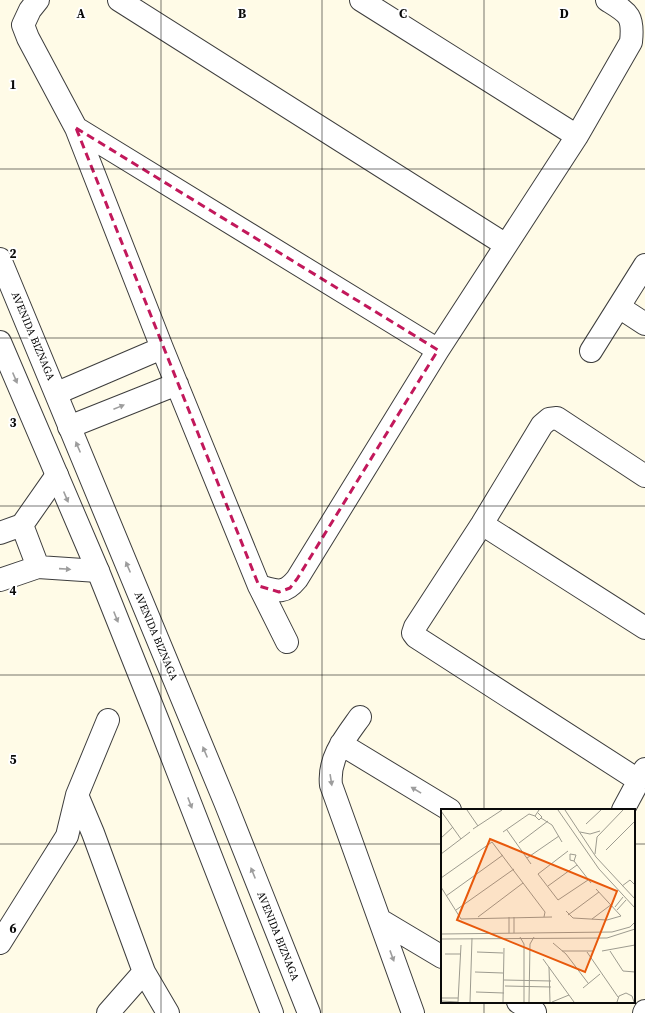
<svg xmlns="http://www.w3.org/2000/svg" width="645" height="1013" font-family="'Source Serif 4',serif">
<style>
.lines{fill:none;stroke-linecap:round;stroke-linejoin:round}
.minor-casing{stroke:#3d3d3d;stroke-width:24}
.tertiary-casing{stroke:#3d3d3d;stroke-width:24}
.minor{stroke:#fff;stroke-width:22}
.tertiary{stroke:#fff;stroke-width:22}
.oneway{fill:#9d9d9d}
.marked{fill:none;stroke:#c2185b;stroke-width:3;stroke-dasharray:8 5;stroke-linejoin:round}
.grid{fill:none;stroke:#0a0a0a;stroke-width:1;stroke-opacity:0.55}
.labels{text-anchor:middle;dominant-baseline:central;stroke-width:4;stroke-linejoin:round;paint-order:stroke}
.street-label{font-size:11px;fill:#0a0a0a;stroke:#fff}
.inset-road{fill:none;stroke:#9d9b8f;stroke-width:1}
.view{fill:#e8590c;fill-opacity:0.15;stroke:#e8590c;stroke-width:2}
.inset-edge{fill:none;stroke:#0a0a0a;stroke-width:2}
.grid-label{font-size:13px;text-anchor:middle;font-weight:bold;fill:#0a0a0a;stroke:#fff;stroke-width:4;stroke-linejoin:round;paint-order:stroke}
</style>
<rect width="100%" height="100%" fill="#fffbe7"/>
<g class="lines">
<g class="minor-casing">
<path id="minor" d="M 38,0 L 30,10 L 23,25 L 28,38 L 76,128 L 162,348 L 259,586 L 287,642
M 119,0 L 506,245
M 361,0 L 577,136
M 76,128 L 438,350
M 619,307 L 645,324
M 591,351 L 645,265
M 57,393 L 162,348
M 69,427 L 177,384
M 482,524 L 645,628
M 22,525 L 38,567
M 0,533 L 22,525 L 57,475
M 0,580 L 38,567 L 98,571
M 259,586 C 277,591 284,595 297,579 L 438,350 L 577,136 L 631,42 C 634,15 628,13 607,0
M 360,717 C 345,738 328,758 331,785 L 413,1013
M 341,744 L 450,810
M 638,780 L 416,637 L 413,633 L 415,627 L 482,524 L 542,425 L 549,419 L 557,418 L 645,476
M 77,795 L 93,833 L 144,972 L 168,1013
M 623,810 L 645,769
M 380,920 L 442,957
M 0,943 L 67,836 L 77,795 L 108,720
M 518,1002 L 535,1012
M 108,1013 L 144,972"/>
</g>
<g class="tertiary-casing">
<path id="tertiary" d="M 0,259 L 225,802 L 309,1013
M 0,342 L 98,571 L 160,726 L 272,1013
M 644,1013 L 645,1011"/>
</g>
<use href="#minor" class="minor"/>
<use href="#tertiary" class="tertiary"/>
</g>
<defs><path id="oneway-solid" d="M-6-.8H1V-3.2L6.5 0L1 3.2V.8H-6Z"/></defs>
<g class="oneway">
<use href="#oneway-solid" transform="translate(15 378) rotate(67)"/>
<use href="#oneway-solid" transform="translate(119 407) rotate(-22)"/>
<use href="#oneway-solid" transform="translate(78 447) rotate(-113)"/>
<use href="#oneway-solid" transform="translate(66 497) rotate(67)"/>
<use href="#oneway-solid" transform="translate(128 567) rotate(-113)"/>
<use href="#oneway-solid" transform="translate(65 569) rotate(4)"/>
<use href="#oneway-solid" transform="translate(116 617) rotate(68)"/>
<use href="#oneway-solid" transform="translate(205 752) rotate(-113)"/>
<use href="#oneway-solid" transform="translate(331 780) rotate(81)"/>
<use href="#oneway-solid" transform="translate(416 790) rotate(-149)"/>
<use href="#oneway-solid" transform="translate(190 803) rotate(69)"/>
<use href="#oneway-solid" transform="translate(253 873) rotate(-112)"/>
<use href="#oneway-solid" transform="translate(392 956) rotate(70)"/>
</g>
<path class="marked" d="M 76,128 L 438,350 L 297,579 L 290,588 L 279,592 L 259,586 Z"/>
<path class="grid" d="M 161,0 L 161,1013M 322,0 L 322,1013M 484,0 L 484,810M 0,169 L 645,169M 0,338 L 645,338M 0,506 L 645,506M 0,675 L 645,675M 0,844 L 442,844M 634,844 L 645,844M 484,1002 L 484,1013"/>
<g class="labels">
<g class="street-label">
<text transform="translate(33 336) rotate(67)">AVENIDA BIZNAGA</text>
<text transform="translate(156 636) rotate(67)">AVENIDA BIZNAGA</text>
<text transform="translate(278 936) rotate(68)">AVENIDA BIZNAGA</text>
</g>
</g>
<g transform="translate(441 809)">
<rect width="194" height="194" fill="#fffbe7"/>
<path class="inset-road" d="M 26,1 L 37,17M 117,1 L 158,60 L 194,99M 124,1 L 155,48 L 194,90M 0,2 L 20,30M 97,4 L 101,8 L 98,11 L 94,7 L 98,1M 100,9 L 111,16 L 121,33M 145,15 L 160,1M 32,20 L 61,1M 66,21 L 90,55M 62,23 L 88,5 L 94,7M 139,23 L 149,25 L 159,22M 0,29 L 12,18M 78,34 L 107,12M 165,41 L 194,12M 127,42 L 97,65 L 117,91 L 147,71M 0,45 L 29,23M 154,45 L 156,28 L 182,1M 86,49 L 118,27M 133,52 L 135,46 L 129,45 L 129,51 L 133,52 L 150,74M 0,69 L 51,33 L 104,103 L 103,108M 107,77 L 136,56M 181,77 L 189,71 L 194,76M 0,78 L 20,110 L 111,108M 5,87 L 62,46M 174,98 L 182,88M 15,101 L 73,60M 176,101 L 185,91M 125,102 L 132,109 L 166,111 L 180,107 L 155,80M 127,106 L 158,83M 37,108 L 82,74M 68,108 L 68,124M 151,110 L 171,95M 73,124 L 73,108M 0,125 L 171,123 L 189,118 L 194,113M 79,128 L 83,135 L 83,193M 0,130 L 166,129 L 194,120M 112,134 L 125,145 L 147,174M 121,142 L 153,142M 161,142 L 194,136M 169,142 L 182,162 L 194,163M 36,143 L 62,144M 146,143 L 177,188M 4,145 L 19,145M 102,150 L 133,193M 108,158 L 109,193M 34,163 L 62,164M 63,171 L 110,172M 64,177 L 110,178M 142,179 L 159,165M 35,183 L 63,184M 0,189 L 17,189M 0,192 L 17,193M 17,193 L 20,136M 29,193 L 31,129M 62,193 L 63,139M 88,193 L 89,135 L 93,128M 111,193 L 128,186M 176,193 L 178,187 L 185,184 L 191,187 L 193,193"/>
<path class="view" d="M 49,30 L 176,82 L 144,163 L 16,111 Z"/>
<rect width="194" height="194" class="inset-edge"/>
</g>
<g class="grid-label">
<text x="81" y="18">A</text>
<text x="242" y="18">B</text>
<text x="403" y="18">C</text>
<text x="564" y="18">D</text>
<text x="13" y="89">1</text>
<text x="13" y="258">2</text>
<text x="13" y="427">3</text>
<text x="13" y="595">4</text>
<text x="13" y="764">5</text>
<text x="13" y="933">6</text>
</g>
</svg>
